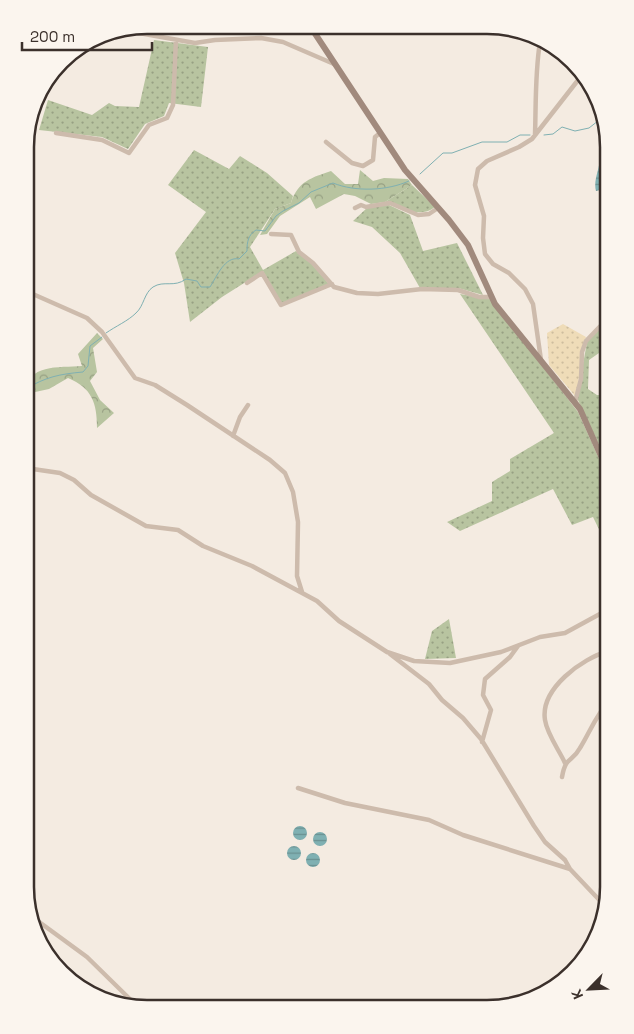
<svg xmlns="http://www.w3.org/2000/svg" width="634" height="1034" font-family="'Space Grotesk',sans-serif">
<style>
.grass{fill:url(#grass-dots)}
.forest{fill:url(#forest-crowns)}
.sand{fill:url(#sand-dots)}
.water{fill:url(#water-rules)}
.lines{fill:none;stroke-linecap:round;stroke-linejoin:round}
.stream{stroke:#7fb0b2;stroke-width:1}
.street{stroke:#cdbbac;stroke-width:4.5}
.secondary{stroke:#a18a7d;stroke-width:6}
.rim{fill:none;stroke:#3b302b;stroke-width:2.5}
</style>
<defs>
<pattern id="grass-dots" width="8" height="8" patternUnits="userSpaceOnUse" patternTransform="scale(1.25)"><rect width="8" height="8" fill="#b8c4a0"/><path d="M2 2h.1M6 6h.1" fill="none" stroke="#97a083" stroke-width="1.8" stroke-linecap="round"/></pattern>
<pattern id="forest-crowns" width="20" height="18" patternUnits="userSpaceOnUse" patternTransform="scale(1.25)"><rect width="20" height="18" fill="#b8c4a0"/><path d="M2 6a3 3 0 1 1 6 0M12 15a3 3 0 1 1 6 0" fill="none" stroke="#97a083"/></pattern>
<pattern id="sand-dots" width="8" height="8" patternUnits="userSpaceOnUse" patternTransform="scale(1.25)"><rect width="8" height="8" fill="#efdcb8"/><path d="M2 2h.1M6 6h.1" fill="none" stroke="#cebd9e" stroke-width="1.8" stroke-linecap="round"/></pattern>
<pattern id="water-rules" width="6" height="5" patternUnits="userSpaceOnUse" patternTransform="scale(1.25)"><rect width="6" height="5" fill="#7fb0b2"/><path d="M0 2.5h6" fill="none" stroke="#699091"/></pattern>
</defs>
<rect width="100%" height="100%" fill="#f4ebe1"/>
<path class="grass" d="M 154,40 L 208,47 L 201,107 L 169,103 L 164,116 L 145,124 L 128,149 L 102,137 L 39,130 L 48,100 L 92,115 L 109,103 L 115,106 L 139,107 Z
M 194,150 L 229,169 L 240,156 L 267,173 L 293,196 L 291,203 L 275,209 L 250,247 L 263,270 L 296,251 L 311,263 L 329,284 L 282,304 L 263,271 L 222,297 L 190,322 L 184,283 L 175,253 L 206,212 L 168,185 Z
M 412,185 L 435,207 C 420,219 401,208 385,202 Z
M 389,205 L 410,215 L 423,251 L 457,243 L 483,295 L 458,288 L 420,288 L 400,253 L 372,227 L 353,221 L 368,207 Z
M 460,294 L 490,299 L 578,412 L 609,481 L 609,550 L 593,517 L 572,525 L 553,489 L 460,531 L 447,522 L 492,501 L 492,482 L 510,471 L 510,459 L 554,433 Z
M 609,319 L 609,368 L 599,353 L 589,360 L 588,389 L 597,395 L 609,395 L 609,466 L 577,398 L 587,342 Z
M 449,619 L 456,658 L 425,659 L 432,631 Z"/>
<path class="forest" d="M 360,170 L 373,181 L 384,178 L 408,179 L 412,185 L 385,202 L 371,204 L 355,196 L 344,194 L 316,209 L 310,197 L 280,216 L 267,234 L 260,235 L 275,209 L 291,203 C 298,181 311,178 331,171 L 345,184 L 358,184 Z
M 97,333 L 103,339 L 93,348 L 97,372 L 90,381 L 100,400 L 114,413 L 97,428 C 97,403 92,388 68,378 L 49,389 L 26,394 C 26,363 59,368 82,366 L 78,354 Z"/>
<path class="sand" d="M 563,324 L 586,337 C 578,356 581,377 576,397 L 549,365 L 547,333 Z"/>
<path class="water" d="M 609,150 L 609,185 L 607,188 L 596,191 C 593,180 600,169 600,157 Z
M293 833a7 7 0 1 1 14 0a7 7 0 1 1-14 0Z
M313 839a7 7 0 1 1 14 0a7 7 0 1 1-14 0Z
M287 853a7 7 0 1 1 14 0a7 7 0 1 1-14 0Z
M306 860a7 7 0 1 1 14 0a7 7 0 1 1-14 0Z"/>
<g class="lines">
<path class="stream" d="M 544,135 L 553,134 L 562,127 L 575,131 L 589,128 L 603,117
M 420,174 L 443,153 L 452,153 L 482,142 L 507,142 L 520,135 L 530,135
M 106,333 C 116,326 128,321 136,313 C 144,306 144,293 153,287 C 164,280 174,288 186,279 L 197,281 L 201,287 L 210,287 C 217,276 225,256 239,259 L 247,251 C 247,242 248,235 256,230 L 265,231 L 276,216 L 283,211 L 299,203 L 311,192 L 333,183 C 355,192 387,191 409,181
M 26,389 C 45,377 60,374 83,372 L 88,366 L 90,346 L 102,337"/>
<path class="street" d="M 425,27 L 448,29 L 460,27
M 122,30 L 195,43 L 215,40 L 261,38 L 283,42 L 334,64
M 56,133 L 102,140 L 129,153 L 149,125 L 167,118 L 173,105 L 176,40
M 535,135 C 536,104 535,72 540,42
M 326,142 L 352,163 L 363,166 L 373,160 L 375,137 L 380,133
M 355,208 L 361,205 L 366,207 L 390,203 L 418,215 L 429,214 L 438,208
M 271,234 L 291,235 L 299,252 L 313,263 L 334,287 L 357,293 L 378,294 L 422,289 L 458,290 L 479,297 L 491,297
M 247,283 L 262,273 L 281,305 L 332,284
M 26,291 L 87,318 L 102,332 L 135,378 L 155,385 L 187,405 L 270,460 L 285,473 L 293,492 L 298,522 L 297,576 L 302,592
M 541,360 L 533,304 L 525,289 L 509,273 L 493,264 L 485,254 L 483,238 L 484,216 L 475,185 L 478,169 L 487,161 L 519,147 L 532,139 L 582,75
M 575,402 L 581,379 L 582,352 L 586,341 L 609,317
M 233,436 L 240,417 L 248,405
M 26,468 L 60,473 L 74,480 L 91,495 L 146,526 L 178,530 L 203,546 L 252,566 L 317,601 L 339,621 L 387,652 L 414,661 L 450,663 L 501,652 L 540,637 L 565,633 L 609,609
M 390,654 L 429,684 L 442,700 L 463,718 L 481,739 L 534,826 L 545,842 L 565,860 L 570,869
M 482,742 L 491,710 L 483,695 L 485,679 L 510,657 L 518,646
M 565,763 C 559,750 547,734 545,720 C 540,689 582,658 609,651
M 562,777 C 566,755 572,763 580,748 C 591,730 595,717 609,701
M 298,788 L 345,803 L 429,820 L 463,835 L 570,869 L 605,906
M 31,916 L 87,957 L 139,1008"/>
<path class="secondary" d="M 310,26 L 405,170 L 449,220 L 468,245 L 495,304 L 580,409 L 609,474"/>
</g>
<path d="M0 0H634V1034H0ZM147 34H487A113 113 0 0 1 600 147V887A113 113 0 0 1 487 1000H147A113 113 0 0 1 34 887V147A113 113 0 0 1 147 34Z" fill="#fbf5ee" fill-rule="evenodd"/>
<path class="rim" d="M147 34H487A113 113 0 0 1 600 147V887A113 113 0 0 1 487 1000H147A113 113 0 0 1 34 887V147A113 113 0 0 1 147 34Z"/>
<g transform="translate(589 989) rotate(246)" stroke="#fbf5ee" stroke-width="4" paint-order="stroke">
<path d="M0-4L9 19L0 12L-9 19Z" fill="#3b302b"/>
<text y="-8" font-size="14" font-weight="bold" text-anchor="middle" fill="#3b302b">K</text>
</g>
<path d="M22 42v8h130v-8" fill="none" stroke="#3b302b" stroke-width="2.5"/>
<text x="30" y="42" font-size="15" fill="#3b302b" stroke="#fbf5ee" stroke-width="4" paint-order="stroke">200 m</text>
</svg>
